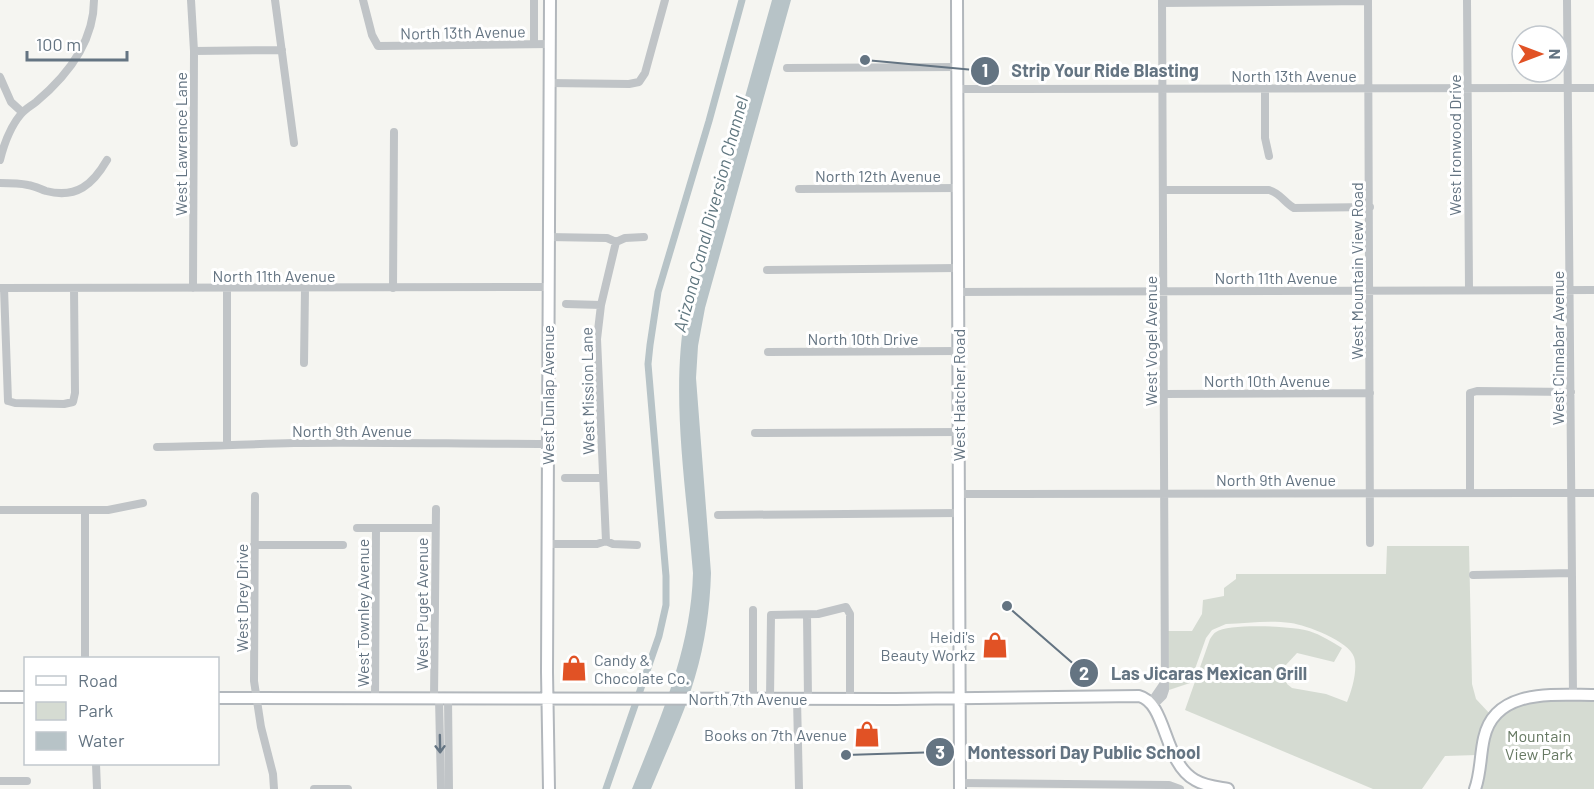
<svg xmlns="http://www.w3.org/2000/svg" width="1594" height="789" font-family="Barlow,sans-serif">
<style>
.green{fill:#d5dbd2}
.water{fill:#b7c3c7}
.lines{fill:none;stroke-linecap:round;stroke-linejoin:round}
.canal{stroke:#b7c3c7;stroke-width:7}
.secondary-casing{stroke:#b2b7bc;stroke-width:14}
.street{stroke:#c0c4c7;stroke-width:8}
.secondary{stroke:#fff;stroke-width:10}
.oneway{stroke:#647482}
.labels{text-anchor:middle;dominant-baseline:central;stroke-width:6;stroke-linejoin:round;paint-order:stroke}
.street-label{font-size:16px;fill:#647482;stroke:#fff}
.poi-label{font-size:16px;fill:#647482;stroke:#fff;text-anchor:end}
.park-label{font-size:16px;fill:#677963;stroke:#fff}
.water-label{font-size:18px;font-style:italic;fill:#5f767f;stroke:#fff}
.leader{fill:none;stroke:#647482;stroke-width:2}
.callout-dot{fill:#647482;stroke:#fff;stroke-width:2}
.mark-label{font-size:18px;text-anchor:middle;font-weight:bold;fill:#fff}
.callout-label{font-size:18px;text-anchor:middle;font-weight:bold;fill:#647482;stroke:#fff;stroke-width:6;stroke-linejoin:round;paint-order:stroke}
</style>
<rect width="100%" height="100%" fill="#f5f5f1"/>
<path class="green" d="M 1387,546 L 1469,546 L 1472,684 L 1476,699 L 1490,714 L 1477,755 L 1445,756 L 1422,789 L 1373,789 L 1185,710 L 1210,639 C 1212,636 1214,633 1216,632 C 1229,623 1293,626 1309,631 C 1321,635 1331,641 1342,648 L 1334,662 L 1297,653 L 1285,666 L 1287,684 L 1292,688 L 1326,694 L 1347,702 C 1352,690 1358,669 1354,657 C 1349,641 1306,625 1291,623 C 1270,620 1247,623 1226,624 L 1212,630 L 1206,638 L 1190,683 L 1169,690 L 1168,631 L 1192,631 L 1202,614 L 1203,600 L 1224,596 L 1224,588 L 1236,579 L 1236,574 L 1386,574 Z
M 1594,699 L 1594,789 L 1479,789 C 1482,770 1483,748 1490,730 C 1504,692 1562,700 1594,699 Z"/>
<path class="water" d="M 772,0 L 791,0 L 705,308 L 698,346 L 696,378 L 711,573 C 710,608 705,644 695,677 C 684,715 666,752 651,789 L 632,789 C 660,719 691,650 693,573 C 686,485 670,395 686,308 Z"/>
<g class="lines">
<path class="canal" d="M 606,789 L 659,636 L 666,605 L 666,576 L 648,364 L 650,345 L 658,292 L 709,121 L 742,0"/>
<g class="secondary-casing">
<path id="secondary" d="M 957,0 L 960,789
M 0,697 L 26,697
M 218,698 L 895,699 L 1139,696 C 1167,703 1163,762 1195,780 C 1205,786 1217,787 1228,789
M 549,789 L 547,672 L 550,0
M 1475,789 C 1481,773 1480,755 1484,738 C 1495,688 1554,695 1594,695"/>
</g>
<path class="street" d="M 191,0 L 194,51 L 193,288
M 275,0 L 294,143
M 363,0 L 372,35 L 378,46 L 550,44
M 1368,0 L 1370,543
M 1467,0 L 1469,290
M 1567,0 L 1573,695
M 1162,3 L 1368,1
M 534,44 L 534,0
M 194,51 L 282,50
M 787,68 L 957,67
M 0,77 L 11,102 L 22,112
M 549,83 L 629,84 L 639,82 L 645,73 L 665,0
M 1265,88 L 1265,138 L 1269,156
M 957,89 L 1594,88
M 0,160 C 4,144 10,127 21,114 C 25,109 31,106 36,102 C 67,76 94,43 94,0
M 0,183 C 9,183 19,183 28,185 C 35,186 40,189 46,191 C 77,199 93,184 107,160
M 799,189 L 958,188
M 1163,190 L 1269,190 C 1280,193 1284,202 1294,208 L 1370,207
M 548,237 L 607,238 L 616,242 L 625,238 L 644,237
M 767,270 L 958,268
M 0,288 L 548,287
M 4,288 L 8,401 L 15,403 L 64,404 L 73,402 L 75,393 L 74,288
M 393,288 L 394,132
M 227,289 L 227,444
M 958,292 L 1594,290
M 566,304 L 601,305
M 768,352 L 958,351
M 304,363 L 305,289
M 1164,394 L 1370,393
M 755,433 L 958,432
M 157,447 C 203,447 248,444 294,443 C 379,442 463,444 547,444
M 565,478 L 603,478
M 1470,493 L 1470,393 L 1477,391 L 1571,392
M 958,494 L 1594,493
M 255,496 L 254,681 L 261,727 L 273,774 L 274,789
M 0,510 L 108,510 L 143,503
M 718,515 L 958,513
M 357,528 L 435,528
M 606,541 L 597,339 L 601,305 L 616,242
M 547,544 L 597,544 L 606,541 L 613,544 L 637,545
M 254,545 L 343,545
M 1473,575 L 1572,573
M 753,610 L 753,698
M 807,615 L 808,699
M 85,658 L 85,510
M 375,698 L 376,528
M 434,698 L 436,509
M 439,698 L 441,789
M 448,698 L 449,789
M 770,699 L 771,615 L 818,614 L 846,607 L 850,614 L 850,699
M 797,699 L 799,789
M 1151,702 L 1158,701 L 1163,696 L 1165,690 L 1162,0
M 1151,702 L 1164,683
M 96,764 L 97,789
M 0,781 L 27,781
M 960,783 L 1169,785 L 1180,789
M 314,789 L 348,789"/>
<use href="#secondary" class="secondary"/>
</g>
<defs><path id="oneway-shaft" d="M-6 0H5M1.5-3L5.5 0L1.5 3" fill="none" stroke-width="1.6" stroke-linecap="round" stroke-linejoin="round" transform="scale(1.5)"/></defs>
<use class="oneway" href="#oneway-shaft" transform="translate(440 744) rotate(89)"/>
<defs>
<g id="shop-bare" transform="scale(2.07)"><path d="M-5-2.5h2.3a2.7 3.5 0 0 1 5.4 0H5L5.5 6h-11ZM-1.5-2.5h3a1.5 2.3 0 0 0-3 0Z" fill="#e15225" stroke="#fff" stroke-width="2.5" paint-order="stroke"/></g>
</defs>
<g fill-rule="evenodd">
<use href="#shop-bare" x="995" y="645"/>
<use href="#shop-bare" x="574" y="668"/>
<use href="#shop-bare" x="867" y="734"/>
</g>
<g class="labels">
<g class="street-label">
<text transform="translate(463 32) rotate(-1)">North 13th Avenue</text>
<text x="1294" y="75">North 13th Avenue</text>
<text transform="translate(180 144) rotate(-90)">West Lawrence Lane</text>
<text transform="translate(1454 145) rotate(-90)">West Ironwood Drive</text>
<text x="878" y="175">North 12th Avenue</text>
<text transform="translate(1356 271) rotate(-90)">West Mountain View Road</text>
<text x="274" y="275">North 11th Avenue</text>
<text x="1276" y="277">North 11th Avenue</text>
<text x="863" y="338">North 10th Drive</text>
<text transform="translate(1150 341) rotate(-90)">West Vogel Avenue</text>
<text transform="translate(1557 348) rotate(-90)">West Cinnabar Avenue</text>
<text x="1267" y="380">North 10th Avenue</text>
<text transform="translate(587 391) rotate(-91)">West Mission Lane</text>
<text transform="translate(547 395) rotate(-90)">West Dunlap Avenue</text>
<text transform="translate(958 395) rotate(-90)">West Hatcher Road</text>
<text x="352" y="430">North 9th Avenue</text>
<text x="1276" y="479">North 9th Avenue</text>
<text transform="translate(241 598) rotate(-90)">West Drey Drive</text>
<text transform="translate(421 604) rotate(-90)">West Puget Avenue</text>
<text transform="translate(362 613) rotate(-90)">West Townley Avenue</text>
<text x="748" y="698">North 7th Avenue</text>
</g>
<g class="poi-label">
<text x="975" y="636">Heidi's<tspan x="975" dy="18">Beauty Workz</tspan></text>
<text x="594" y="659" text-anchor="start">Candy &amp;<tspan x="594" dy="18">Chocolate Co.</tspan></text>
<text x="847" y="734">Books on 7th Avenue</text>
</g>
<g class="park-label">
<text x="1539" y="735">Mountain<tspan x="1539" dy="18">View Park</tspan></text>
</g>
<g class="water-label">
<text transform="translate(710 214) rotate(-75)">Arizona Canal Diversion Channel</text>
</g>
</g>
<path class="leader" d="M865 60L985 71M1007 606L1084 673M846 755L940 752"/>
<g class="callout-dot">
<circle cx="865" cy="60" r="6"/>
<circle cx="1007" cy="606" r="6"/>
<circle cx="846" cy="755" r="6"/>
<circle cx="985" cy="71" r="15"/>
<circle cx="1084" cy="673" r="15"/>
<circle cx="940" cy="752" r="15"/>
</g>
<g class="mark-label">
<text x="985" y="77">1</text>
<text x="1084" y="680">2</text>
<text x="940" y="759">3</text>
</g>
<g class="callout-label">
<text x="1105" y="77">Strip Your Ride Blasting</text>
<text x="1209" y="680">Las Jicaras Mexican Grill</text>
<text x="1084" y="759">Montessori Day Public School</text>
</g>
<rect x="24" y="657" width="195" height="108" fill="#ffffff" stroke="#c1c7cd" stroke-width="1.5"/>
<rect x="36" y="676" width="30" height="9" fill="#ffffff" stroke="#c1c7cd" stroke-width="1.5"/>
<text x="78" y="687" font-size="18" fill="#647482">Road</text>
<rect x="36" y="702" width="30" height="18" fill="#d5dbd2" stroke="#c1c7cd" stroke-width="1.5"/>
<text x="78" y="717" font-size="18" fill="#647482">Park</text>
<rect x="36" y="732" width="30" height="18" fill="#b7c3c7" stroke="#c1c7cd" stroke-width="1.5"/>
<text x="78" y="747" font-size="18" fill="#647482">Water</text>
<g transform="translate(1540 54) rotate(90)"><circle r="28" fill="#ffffff" stroke="#c1c7cd" stroke-width="1.5"/>
<path d="M0-4.5L10 22L0 15L-10 22Z" fill="#e15225"/>
<text y="-9" font-size="16" font-weight="bold" text-anchor="middle" fill="#647482">N</text>
</g>
<path d="M27 51v9h100v-9" fill="none" stroke="#647482" stroke-width="3"/>
<text x="36" y="51" font-size="18" fill="#647482" stroke="#ffffff" stroke-width="4.5" paint-order="stroke">100 m</text>
</svg>
